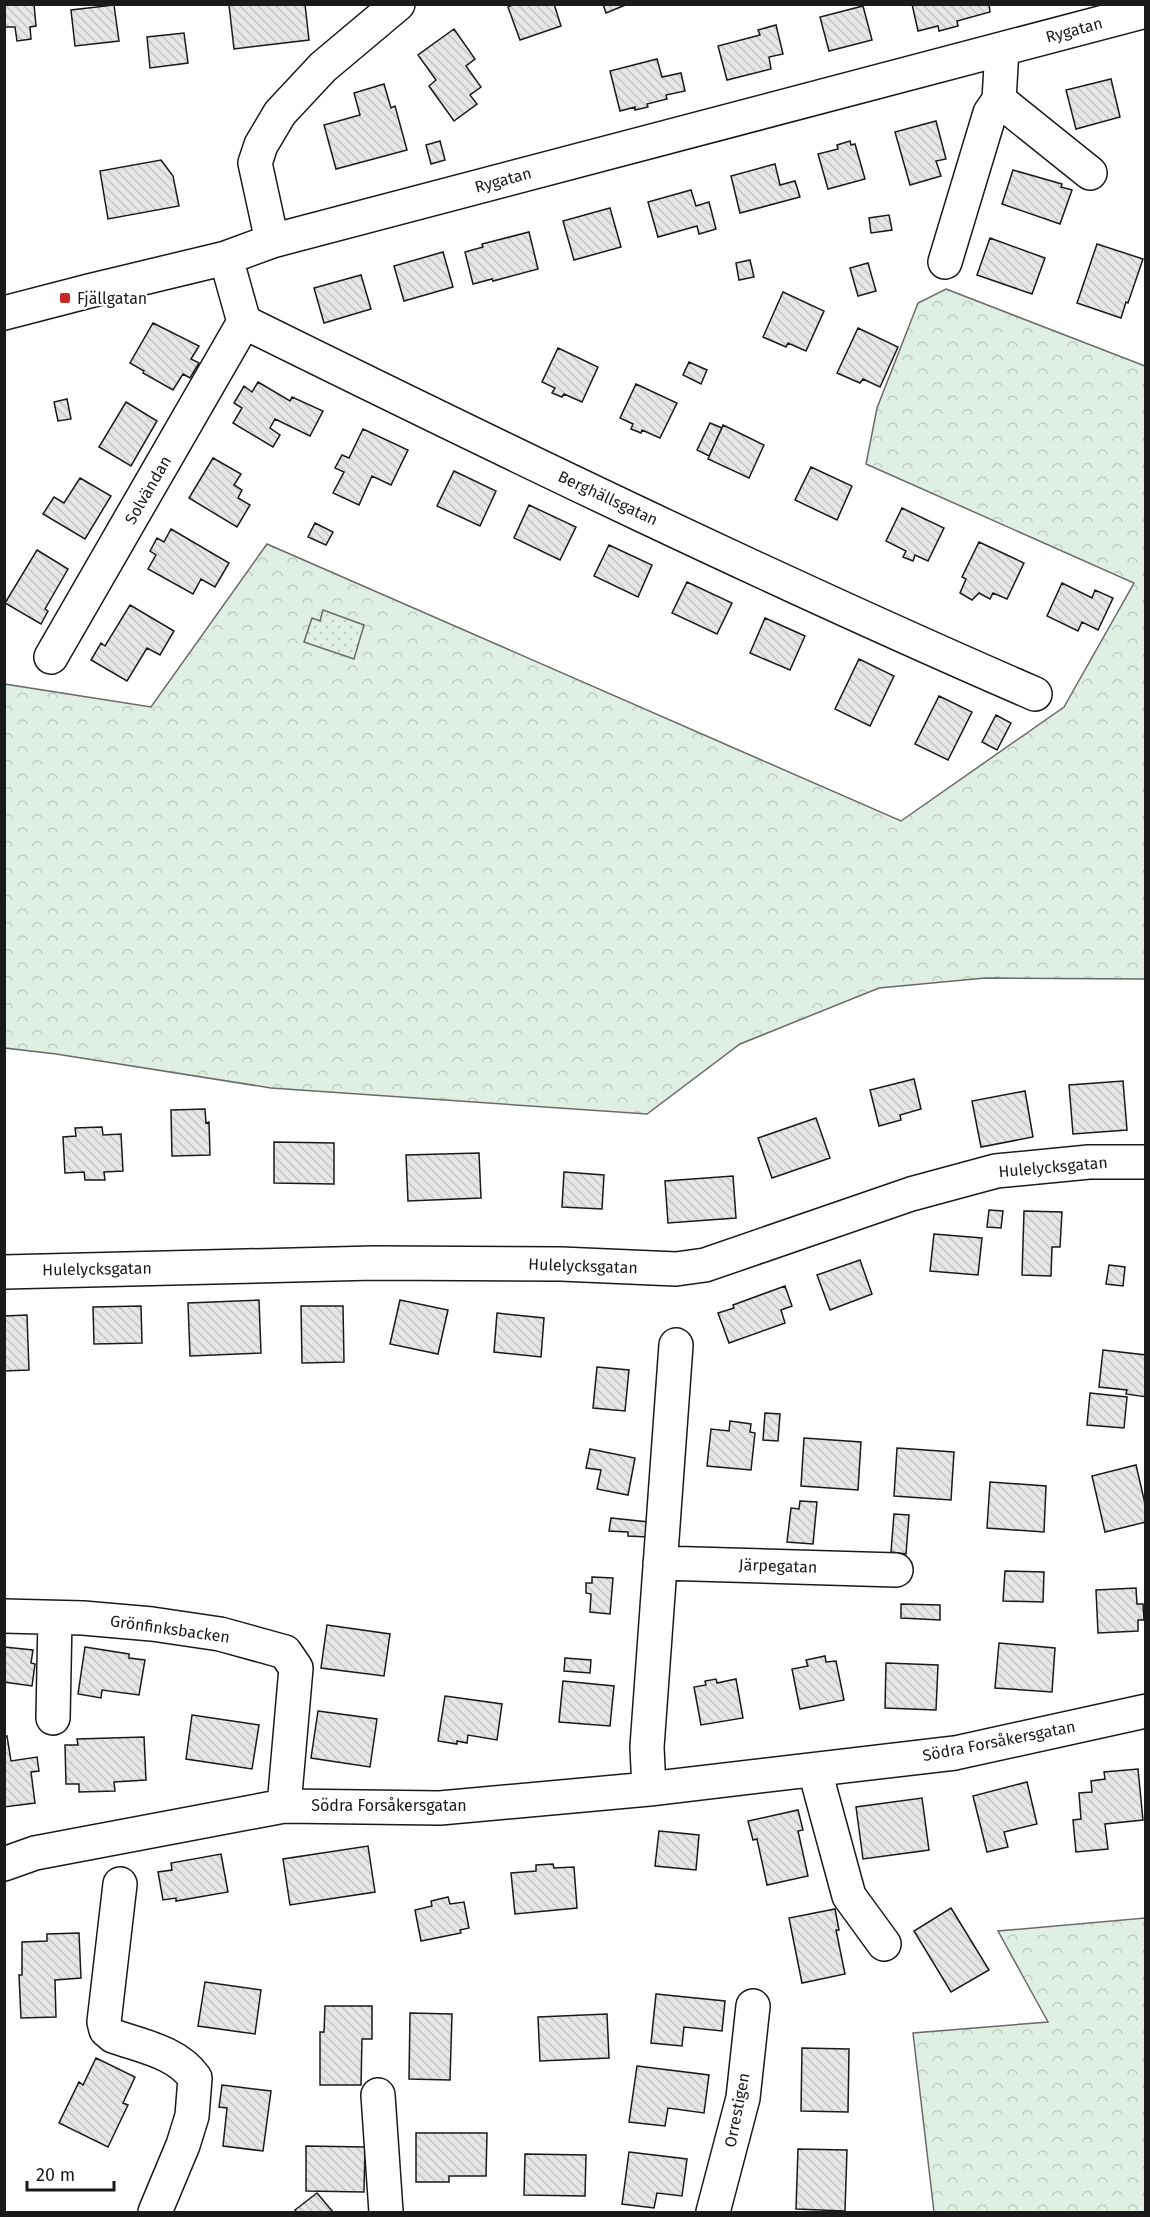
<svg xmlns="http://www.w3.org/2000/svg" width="1150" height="2217" font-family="'Fira Sans',sans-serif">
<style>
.forest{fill:url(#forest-crowns);stroke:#6a6a6a;stroke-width:1.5}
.park{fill:url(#park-dots);stroke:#6a6a6a;stroke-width:1.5}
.building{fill:url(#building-back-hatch);stroke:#1a1a1a;stroke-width:1.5}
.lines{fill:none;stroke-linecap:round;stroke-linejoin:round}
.minor-casing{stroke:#1a1a1a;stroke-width:36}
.minor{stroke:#fff;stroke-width:33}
.poi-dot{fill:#c62828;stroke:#fff;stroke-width:2}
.labels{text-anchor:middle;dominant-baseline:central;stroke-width:4.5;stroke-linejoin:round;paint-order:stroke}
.street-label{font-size:16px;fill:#1a1a1a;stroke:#fff}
.poi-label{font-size:16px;fill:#1a1a1a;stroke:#fff;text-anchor:start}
</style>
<defs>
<pattern id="forest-crowns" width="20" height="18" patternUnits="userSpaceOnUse" patternTransform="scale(1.5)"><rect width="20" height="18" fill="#e0efe3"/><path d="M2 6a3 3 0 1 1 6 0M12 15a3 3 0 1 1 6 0" fill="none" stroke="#c0ccc2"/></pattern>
<pattern id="park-dots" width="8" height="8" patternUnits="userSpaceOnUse" patternTransform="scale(1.5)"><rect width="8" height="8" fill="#e0efe3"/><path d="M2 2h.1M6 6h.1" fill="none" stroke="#c0ccc2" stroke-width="1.8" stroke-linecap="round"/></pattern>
<pattern id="building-back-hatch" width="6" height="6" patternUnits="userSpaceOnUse" patternTransform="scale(1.5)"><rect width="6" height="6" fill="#e6e6e6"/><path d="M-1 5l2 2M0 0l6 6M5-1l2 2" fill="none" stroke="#c5c5c5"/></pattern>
</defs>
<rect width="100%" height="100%" fill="#fff"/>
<path class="forest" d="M 946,289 L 1145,366 L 1145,979 L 985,978 L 879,988 L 740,1044 L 647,1114 L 271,1088 L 56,1054 L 5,1048 L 4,684 L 151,707 L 267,544 L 901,821 L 1064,707 L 1134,583 L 866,464 L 877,408 L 918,303 Z
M 1145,1918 L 1145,2212 L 934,2212 L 913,2033 L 1048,2022 L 998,1931 Z"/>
<path class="park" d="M 323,610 L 364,625 L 354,659 L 304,642 L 312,618 L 320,621 Z"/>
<path class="building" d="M 4,4 L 34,4 L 36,26 L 30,27 L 31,39 L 17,41 L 15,27 L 4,27 Z
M 305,4 L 309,40 L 234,49 L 229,5 Z
M 514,4 L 554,4 L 561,26 L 520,40 L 508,7 Z
M 603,4 L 628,4 L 606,13 Z
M 912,4 L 989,4 L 990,12 L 957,21 L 958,26 L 939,31 L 938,26 L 918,31 Z
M 114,5 L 119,41 L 75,46 L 71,10 Z
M 863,6 L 872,40 L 829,51 L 820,17 Z
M 776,25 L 783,54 L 769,57 L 771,69 L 727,80 L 718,46 L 760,35 L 758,30 Z
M 454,29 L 475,59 L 466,66 L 481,87 L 470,95 L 477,104 L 454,121 L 429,86 L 436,80 L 418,55 Z
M 184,33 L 188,63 L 150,68 L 147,37 Z
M 657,59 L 662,77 L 681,73 L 685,91 L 666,95 L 667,99 L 647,104 L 648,107 L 635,110 L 635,107 L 620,111 L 610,71 Z
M 1111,79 L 1120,117 L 1076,129 L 1066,90 Z
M 384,84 L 391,108 L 395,106 L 407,150 L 336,169 L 324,125 L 360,115 L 354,93 Z
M 936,121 L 946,159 L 936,161 L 941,176 L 910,185 L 895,132 Z
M 440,141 L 445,160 L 431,164 L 426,145 Z
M 850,141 L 851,145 L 855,144 L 865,179 L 828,189 L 818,154 L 838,149 L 837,145 Z
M 161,160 L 173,176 L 179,206 L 108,219 L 100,171 Z
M 775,164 L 780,185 L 795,181 L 800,197 L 740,213 L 731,176 Z
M 1013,170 L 1062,184 L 1061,187 L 1072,190 L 1060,224 L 1002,204 Z
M 691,190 L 696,206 L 709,202 L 716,229 L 699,234 L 697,226 L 658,237 L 648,202 Z
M 610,208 L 621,247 L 574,260 L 563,221 Z
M 889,215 L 892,230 L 871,233 L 869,218 Z
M 529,232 L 538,269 L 493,281 L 492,279 L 473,284 L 465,252 L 483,247 L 482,244 Z
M 990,238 L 1045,258 L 1032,294 L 977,275 Z
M 1097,244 L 1143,259 L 1128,303 L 1126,302 L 1121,318 L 1077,303 Z
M 443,252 L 453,287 L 404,301 L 394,266 Z
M 750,260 L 754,277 L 739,280 L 736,263 Z
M 868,263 L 876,291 L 858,296 L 850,268 Z
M 361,275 L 371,309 L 324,323 L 314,288 Z
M 783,292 L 824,311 L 806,351 L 788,343 L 786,347 L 763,337 Z
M 153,323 L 199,346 L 191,359 L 199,363 L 190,378 L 183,374 L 173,390 L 143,373 L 144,371 L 130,363 Z
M 858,328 L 898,347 L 880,387 L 863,379 L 860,383 L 837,373 Z
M 558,348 L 598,367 L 582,402 L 564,394 L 562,397 L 552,393 L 555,388 L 542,382 Z
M 689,362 L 707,370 L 701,384 L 683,375 Z
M 258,382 L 290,401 L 292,397 L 323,411 L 310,436 L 275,419 L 270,428 L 280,435 L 273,447 L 233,423 L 242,408 L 234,403 L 244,386 L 252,392 Z
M 636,384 L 677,403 L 660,438 L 642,430 L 641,433 L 631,429 L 633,424 L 620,418 Z
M 67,399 L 71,419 L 58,421 L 54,402 Z
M 126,402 L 157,421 L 131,466 L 99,447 Z
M 710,423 L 722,428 L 709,456 L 697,450 Z
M 723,425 L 764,445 L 749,478 L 708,459 Z
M 363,429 L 408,450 L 391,485 L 372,476 L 359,505 L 333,493 L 344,472 L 335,468 L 342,455 L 349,458 Z
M 213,458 L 241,474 L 234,485 L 242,490 L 238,498 L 250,505 L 237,527 L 189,498 Z
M 811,467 L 852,486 L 837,520 L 795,500 Z
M 454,471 L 496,491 L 480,526 L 437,506 Z
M 80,478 L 111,496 L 85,539 L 43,514 L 54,497 L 64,503 Z
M 529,505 L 576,527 L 560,560 L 514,538 Z
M 902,508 L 944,528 L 928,561 L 915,555 L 913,561 L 903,557 L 906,551 L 886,541 Z
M 315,523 L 333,532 L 326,545 L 308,537 Z
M 171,529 L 229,563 L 215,587 L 201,579 L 193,594 L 148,569 L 156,555 L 150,551 L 157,538 L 164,542 Z
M 979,542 L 1024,563 L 1007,599 L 993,593 L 990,599 L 979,593 L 972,600 L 960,593 L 966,579 L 962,577 Z
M 609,545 L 652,565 L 638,597 L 594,576 Z
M 37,550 L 68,569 L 45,609 L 48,611 L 41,624 L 5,603 Z
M 687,582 L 732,603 L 717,634 L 672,613 Z
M 1062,583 L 1092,598 L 1095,590 L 1113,598 L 1098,630 L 1082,622 L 1078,631 L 1047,616 Z
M 130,605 L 174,631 L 160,655 L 147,648 L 127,681 L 91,660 L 101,643 L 105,646 Z
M 765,618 L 805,636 L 790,670 L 750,653 Z
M 859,659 L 894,676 L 870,726 L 835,709 Z
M 939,696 L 972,712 L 948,760 L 915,744 Z
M 996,715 L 1011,723 L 997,750 L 982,742 Z
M 914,1079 L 921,1109 L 900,1115 L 901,1120 L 879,1126 L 870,1090 Z
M 1123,1081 L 1127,1130 L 1073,1134 L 1069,1085 Z
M 1025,1091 L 1033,1137 L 981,1147 L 972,1101 Z
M 205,1109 L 206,1123 L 209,1122 L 210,1155 L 172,1156 L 171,1110 Z
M 816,1118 L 830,1158 L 772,1178 L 758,1138 Z
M 102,1127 L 103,1135 L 121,1134 L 123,1171 L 104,1172 L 105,1180 L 85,1180 L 84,1172 L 65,1173 L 63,1137 L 76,1136 L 75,1128 Z
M 274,1142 L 334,1143 L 334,1184 L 274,1183 Z
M 479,1153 L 481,1198 L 408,1201 L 406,1155 Z
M 564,1172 L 604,1175 L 602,1209 L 562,1207 Z
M 733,1176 L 736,1218 L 668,1223 L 665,1181 Z
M 989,1210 L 1003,1211 L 1001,1228 L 987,1227 Z
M 1024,1211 L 1062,1212 L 1060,1247 L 1052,1247 L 1051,1276 L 1022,1275 Z
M 934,1234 L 982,1238 L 978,1275 L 930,1271 Z
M 860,1260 L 872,1294 L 830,1310 L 817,1275 Z
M 1109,1265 L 1125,1267 L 1123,1286 L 1106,1284 Z
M 785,1286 L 792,1306 L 781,1310 L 785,1323 L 729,1343 L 718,1313 L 734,1308 L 733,1305 Z
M 259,1300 L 261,1353 L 190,1356 L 188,1303 Z
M 400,1300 L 448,1310 L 438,1354 L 390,1344 Z
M 141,1306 L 142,1343 L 94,1344 L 93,1307 Z
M 301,1306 L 343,1306 L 344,1362 L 302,1363 Z
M 497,1313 L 544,1318 L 541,1357 L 494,1352 Z
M 27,1315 L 29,1370 L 4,1371 L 4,1316 Z
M 1103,1350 L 1146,1355 L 1146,1397 L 1126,1394 L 1127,1390 L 1099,1387 Z
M 597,1367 L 629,1370 L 625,1411 L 593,1408 Z
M 1090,1393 L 1127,1397 L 1124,1428 L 1087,1425 Z
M 765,1413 L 780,1414 L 778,1441 L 763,1440 Z
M 730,1421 L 751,1424 L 750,1432 L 755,1433 L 751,1470 L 707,1466 L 711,1429 L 729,1431 Z
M 804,1438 L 861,1442 L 858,1490 L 801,1486 Z
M 897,1448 L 954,1452 L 951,1500 L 894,1496 Z
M 590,1449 L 635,1458 L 628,1495 L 597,1489 L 601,1470 L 586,1468 Z
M 1136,1465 L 1146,1508 L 1146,1522 L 1105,1532 L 1092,1476 Z
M 990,1482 L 1046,1486 L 1044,1532 L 987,1528 Z
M 800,1501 L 817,1502 L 813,1544 L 787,1542 L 791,1508 L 799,1509 Z
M 894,1514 L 909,1515 L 906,1554 L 891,1552 Z
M 611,1518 L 649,1522 L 648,1537 L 628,1536 L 628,1532 L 609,1531 Z
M 1005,1571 L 1044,1572 L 1043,1602 L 1003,1601 Z
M 592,1577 L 613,1578 L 610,1614 L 590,1612 L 591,1594 L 586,1593 L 586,1583 L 592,1583 Z
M 1136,1588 L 1137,1604 L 1143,1604 L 1144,1620 L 1138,1620 L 1138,1631 L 1098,1633 L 1096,1590 Z
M 901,1604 L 940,1605 L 940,1620 L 901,1618 Z
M 327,1625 L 390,1634 L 384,1676 L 321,1668 Z
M 999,1643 L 1055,1648 L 1052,1692 L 995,1688 Z
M 4,1647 L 33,1650 L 31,1663 L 35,1664 L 32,1686 L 4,1682 Z
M 85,1647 L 129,1654 L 129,1658 L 145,1660 L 139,1695 L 102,1690 L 101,1698 L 78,1694 Z
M 825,1656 L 826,1662 L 836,1661 L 844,1700 L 800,1709 L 792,1669 L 808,1666 L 806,1660 Z
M 565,1658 L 591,1660 L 590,1673 L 564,1671 Z
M 886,1663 L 938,1665 L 936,1710 L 885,1708 Z
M 716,1679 L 717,1683 L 736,1679 L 743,1718 L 701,1725 L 694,1687 L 706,1685 L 705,1681 Z
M 563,1681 L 614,1686 L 610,1726 L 559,1722 Z
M 445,1696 L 502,1704 L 497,1740 L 468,1735 L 467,1743 L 457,1741 L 457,1744 L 438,1741 Z
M 318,1711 L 377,1719 L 370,1767 L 311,1758 Z
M 192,1715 L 259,1725 L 252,1769 L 186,1759 Z
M 7,1736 L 11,1761 L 37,1757 L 39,1771 L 31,1772 L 35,1803 L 4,1807 L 4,1737 Z
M 144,1737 L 146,1780 L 114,1782 L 115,1791 L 79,1792 L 79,1784 L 66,1784 L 65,1745 L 78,1745 L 77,1739 Z
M 1138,1769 L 1143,1820 L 1105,1824 L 1108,1849 L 1076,1852 L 1073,1820 L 1081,1819 L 1079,1793 L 1092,1792 L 1091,1781 L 1105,1779 L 1104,1772 Z
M 1027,1782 L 1037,1824 L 1004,1832 L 1008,1847 L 987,1852 L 973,1796 Z
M 922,1798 L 929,1850 L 863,1859 L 856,1807 Z
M 798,1810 L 803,1830 L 798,1831 L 808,1876 L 767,1885 L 757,1839 L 753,1840 L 748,1821 Z
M 659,1831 L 699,1835 L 696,1870 L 655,1866 Z
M 368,1846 L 375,1892 L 290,1905 L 283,1859 Z
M 221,1854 L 228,1892 L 176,1901 L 176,1898 L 163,1900 L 158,1872 L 172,1870 L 171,1863 Z
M 553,1864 L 554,1868 L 574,1867 L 577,1908 L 515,1914 L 511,1873 L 536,1871 L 536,1865 Z
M 448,1897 L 450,1904 L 464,1902 L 469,1928 L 460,1930 L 461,1933 L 421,1941 L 415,1910 L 432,1906 L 431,1901 Z
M 951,1908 L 989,1970 L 951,1992 L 914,1931 Z
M 835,1909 L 839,1930 L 836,1930 L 845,1974 L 802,1983 L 789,1918 Z
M 79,1933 L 81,1978 L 55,1980 L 56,2017 L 21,2018 L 19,1975 L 22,1975 L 22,1942 L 47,1941 L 47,1934 Z
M 205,1982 L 261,1990 L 255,2034 L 198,2026 Z
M 656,1994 L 725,2001 L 722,2031 L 684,2027 L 682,2046 L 651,2043 Z
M 325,2006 L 372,2006 L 372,2039 L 362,2039 L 361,2085 L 320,2085 L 320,2032 L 324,2032 Z
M 410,2013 L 452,2014 L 450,2080 L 409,2079 Z
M 607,2014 L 609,2058 L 540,2061 L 538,2017 Z
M 802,2048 L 849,2049 L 848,2112 L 801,2111 Z
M 96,2058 L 135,2077 L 123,2103 L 128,2105 L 108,2147 L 59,2123 L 79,2082 L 83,2085 Z
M 637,2066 L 709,2075 L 704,2113 L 668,2108 L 665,2126 L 629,2122 Z
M 222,2085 L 271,2091 L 263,2151 L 223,2146 L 227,2108 L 219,2107 Z
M 416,2133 L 487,2133 L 486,2176 L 449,2176 L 449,2182 L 416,2182 Z
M 306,2146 L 365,2147 L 364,2192 L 306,2191 Z
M 798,2149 L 847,2150 L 845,2211 L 796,2209 Z
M 629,2152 L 687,2159 L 682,2196 L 657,2193 L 654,2208 L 622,2204 Z
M 525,2154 L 586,2155 L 585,2196 L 524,2195 Z
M 317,2193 L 333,2212 L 297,2212 L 295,2210 Z"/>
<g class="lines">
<g class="minor-casing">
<path id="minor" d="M 1002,49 L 999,100 L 1090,173
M 272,241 L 255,163 L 261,145 L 280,113 L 323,67 L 398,4
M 226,258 L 244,322 C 505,451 768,578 1035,694
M 945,262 L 990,113 L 999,100
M 4,313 L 89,291 L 226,258 L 272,241 L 1146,11
M 51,657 L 244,322
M 4,1272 L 374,1263 L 561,1264 L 676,1269 L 705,1265 L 911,1194 L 996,1171 L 1089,1162 L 1146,1162
M 660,1563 L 896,1570
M 4,1616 L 83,1618 L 152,1624 L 220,1634 L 285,1652 L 296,1668 L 284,1806
M 53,1718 L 55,1618
M 815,1771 L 849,1896 L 884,1944
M 649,1789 L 647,1747 L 676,1345
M 4,1864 L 35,1853 L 284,1806 L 440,1808 L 649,1789 L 955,1753 L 1146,1711
M 120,1884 L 104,2022 L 106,2030 L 113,2036 C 141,2046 177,2052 195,2078 L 192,2116 L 183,2145 L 155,2212
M 378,2095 L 386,2212
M 713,2212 L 743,2098 L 753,2006"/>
</g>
<use href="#minor" class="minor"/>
</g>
<rect class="poi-dot" x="59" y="292" width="12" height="12" rx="3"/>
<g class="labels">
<g class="street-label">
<text transform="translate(1074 30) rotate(-15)">Rygatan</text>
<text transform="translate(503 180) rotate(-15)">Rygatan</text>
<text transform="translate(148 490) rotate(-60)">Solvändan</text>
<text transform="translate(608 498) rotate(25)">Berghällsgatan</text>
<text transform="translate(1053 1167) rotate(-5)">Hulelycksgatan</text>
<text transform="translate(583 1266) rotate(2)">Hulelycksgatan</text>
<text transform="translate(97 1269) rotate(-1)">Hulelycksgatan</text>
<text transform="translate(778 1566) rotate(2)">Järpegatan</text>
<text transform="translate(170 1629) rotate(8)">Grönfinksbacken</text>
<text transform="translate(999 1741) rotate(-11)">Södra Forsåkersgatan</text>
<text x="389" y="1805">Södra Forsåkersgatan</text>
<text transform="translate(737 2110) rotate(-79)">Orrestigen</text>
</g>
<g class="poi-label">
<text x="77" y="298">Fjällgatan</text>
</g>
</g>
<rect width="1150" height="2217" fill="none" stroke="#1a1a1a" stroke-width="12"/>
<path d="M27 2181v9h87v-9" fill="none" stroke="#1a1a1a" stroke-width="3"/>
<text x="36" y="2181" font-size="18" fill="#1a1a1a" stroke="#ffffff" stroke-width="4.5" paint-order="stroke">20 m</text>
</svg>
